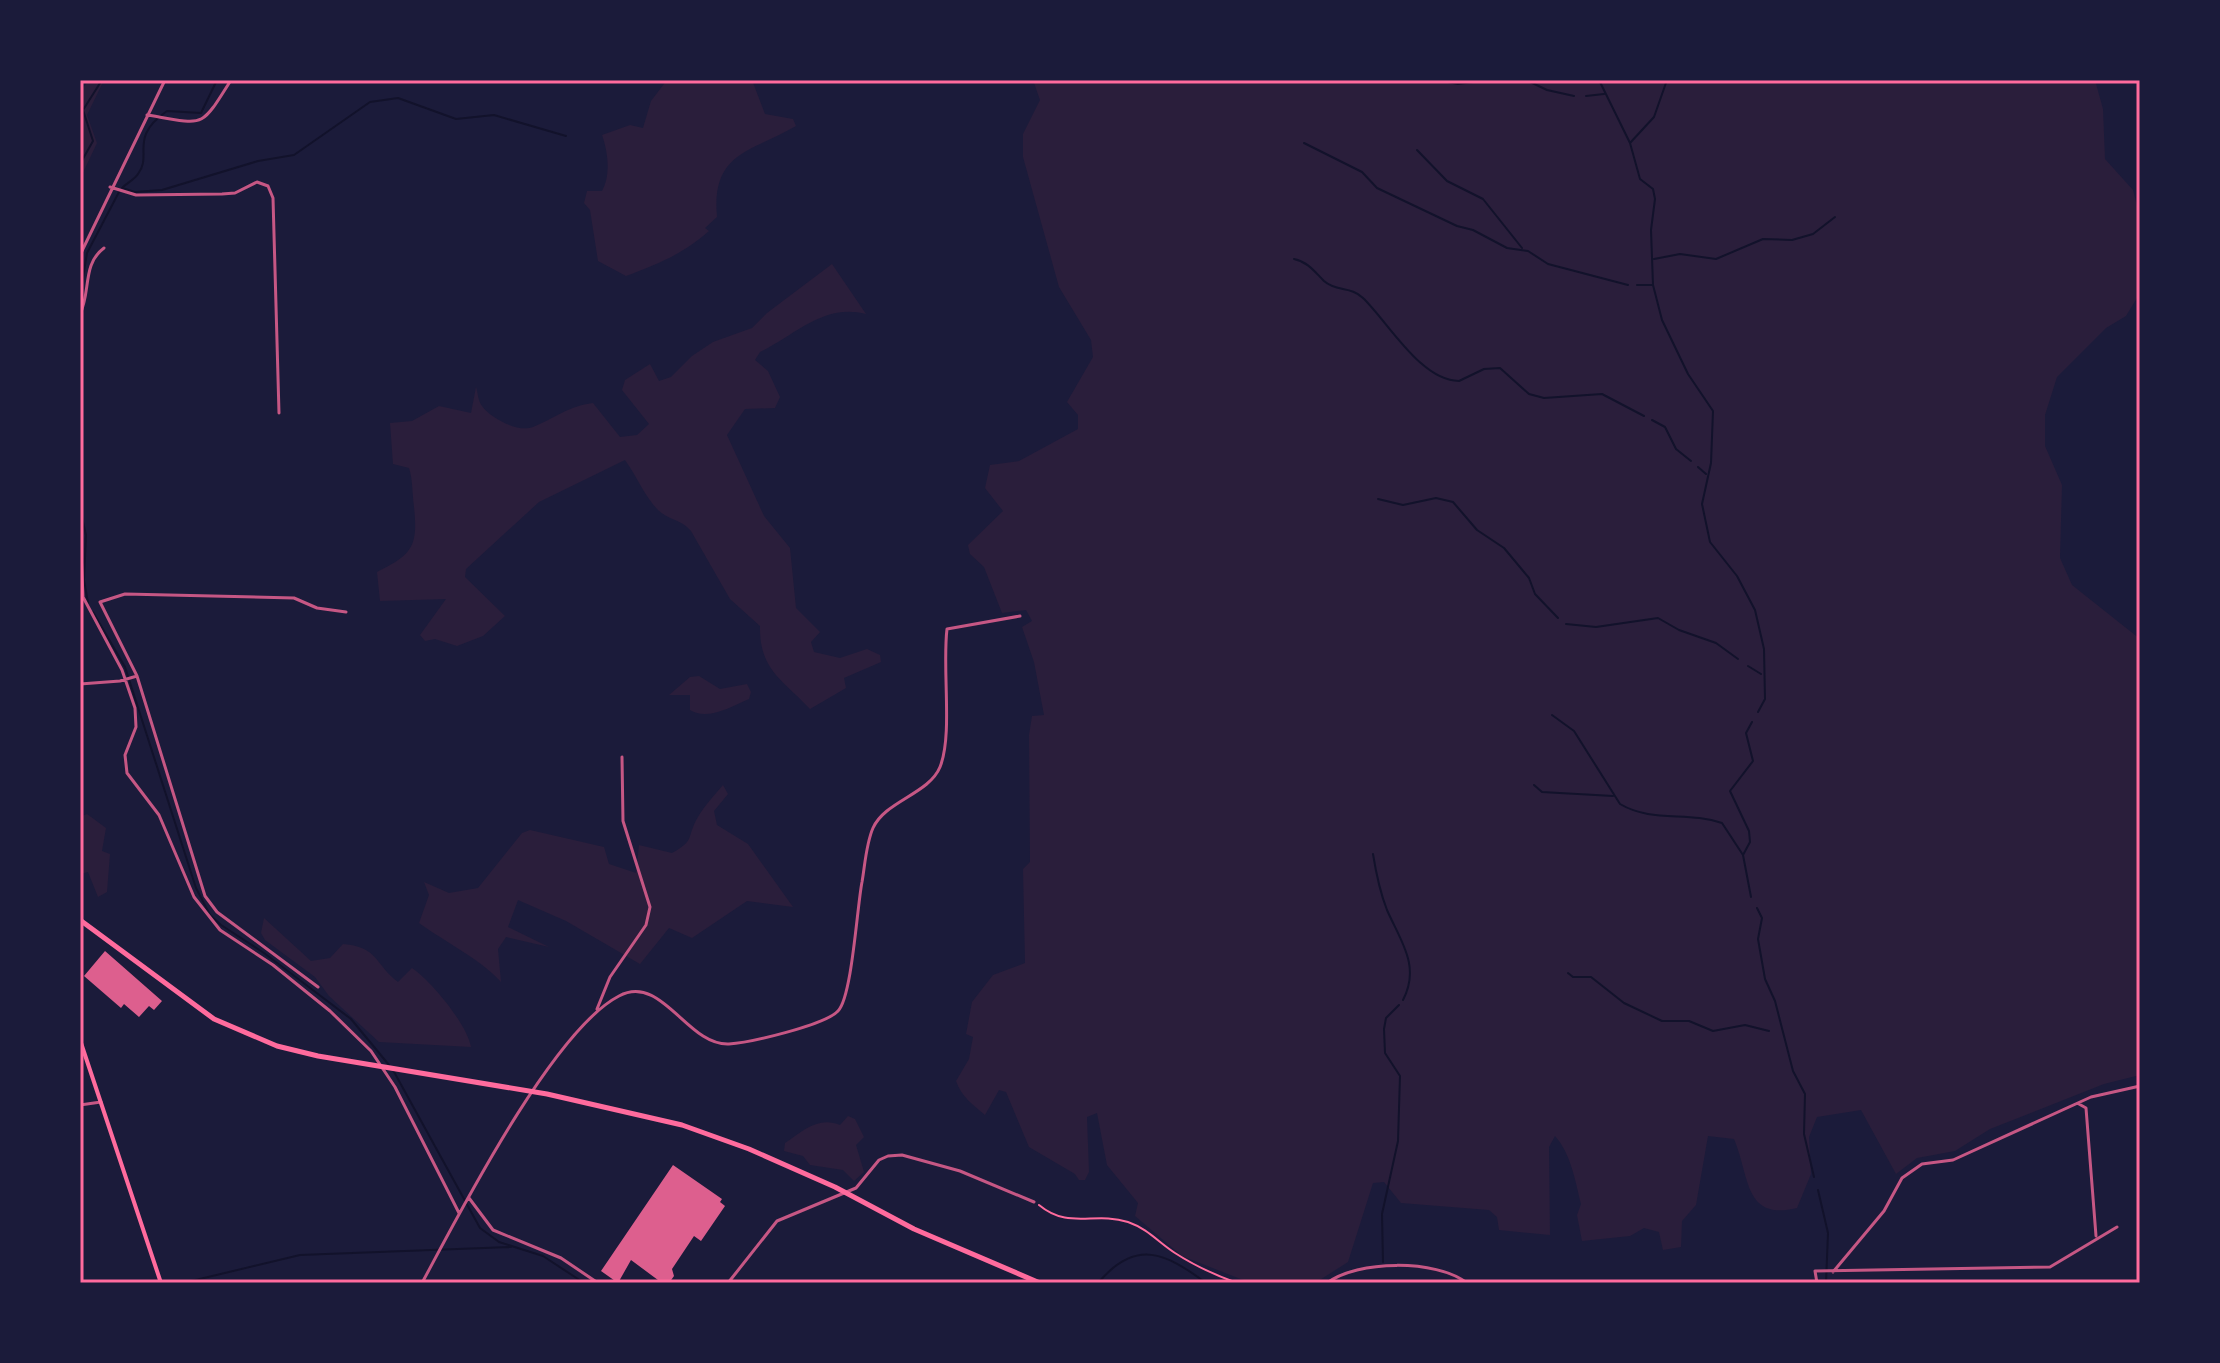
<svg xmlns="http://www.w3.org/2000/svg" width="2220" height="1363" font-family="'DM Sans',sans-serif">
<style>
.green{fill:#2a1e3b}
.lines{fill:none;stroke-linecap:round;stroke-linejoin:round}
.stream{stroke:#12122b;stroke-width:2}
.building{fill:#dd5f8e}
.path{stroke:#ff6b9d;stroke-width:2}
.minor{stroke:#c65784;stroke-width:3}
.secondary{stroke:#ff6b9d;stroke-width:4}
.primary{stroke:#ff6b9d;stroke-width:5}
.neatline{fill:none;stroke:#ff6b9d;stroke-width:3}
</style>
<rect width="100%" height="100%" fill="#1b1b3a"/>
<path class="green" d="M 89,80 L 104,80 L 87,115 L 97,143 L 80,179 L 80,92 Z
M 667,80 L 752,80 L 765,114 L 793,119 L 796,126 C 751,152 711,152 717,217 L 705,228 L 709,231 C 683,254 658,264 626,276 L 598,261 L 590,210 L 584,203 L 587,191 L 602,191 C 611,175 608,152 602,135 L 630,125 L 643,128 L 651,101 Z
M 1033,80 L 2095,80 L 2103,109 L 2105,159 L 2133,190 L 2140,217 L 2140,293 L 2126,316 L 2106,328 L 2057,377 L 2045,415 L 2045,446 L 2062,485 L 2060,558 L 2072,585 L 2140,639 L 2140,1075 L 2104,1084 L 1990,1129 L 1955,1151 L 1917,1158 L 1896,1174 L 1861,1110 L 1817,1117 L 1809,1137 L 1811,1174 L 1797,1208 C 1744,1221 1750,1177 1734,1139 L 1708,1136 L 1696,1205 L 1682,1221 L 1681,1247 L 1663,1250 L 1659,1232 L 1644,1228 L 1630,1236 L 1582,1241 L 1577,1215 L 1581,1204 C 1575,1180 1571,1154 1555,1136 L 1549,1147 L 1550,1235 L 1499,1230 L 1497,1217 L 1489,1210 L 1401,1203 L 1384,1182 L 1373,1183 L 1348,1262 L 1315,1283 L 1252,1283 L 1238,1278 L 1182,1256 L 1135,1216 L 1138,1203 L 1107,1165 L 1097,1113 L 1087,1117 L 1089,1172 L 1085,1180 L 1079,1180 L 1075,1174 L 1029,1147 L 1006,1092 L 999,1090 L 985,1115 C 973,1105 961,1096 956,1081 L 969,1059 L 973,1037 L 966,1034 L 972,1002 L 993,975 L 1025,963 L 1023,869 L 1030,862 L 1029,735 L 1032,716 L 1044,715 L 1034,662 L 1022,627 L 1032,621 L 1026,610 L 1002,613 L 984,567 L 970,554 L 968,545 L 1003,511 L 985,488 L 990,465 L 1019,461 L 1078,429 L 1078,415 L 1067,402 L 1093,357 L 1091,340 L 1059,287 L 1023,157 L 1023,134 L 1040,100 Z
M 832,264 L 866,314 C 824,303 795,335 760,352 L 755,360 L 768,371 L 780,397 L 775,408 L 745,409 L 727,435 L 764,516 L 790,548 L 796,608 L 820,632 L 811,642 L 814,652 L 840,658 L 867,649 L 880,655 L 881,662 L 844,678 L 846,688 L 810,709 C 783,680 759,670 760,626 L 730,599 L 691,531 C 681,519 668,520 658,510 C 645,497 636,475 625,460 L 539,502 L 466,569 L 465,577 L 505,616 L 483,636 L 457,646 L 435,639 L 425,641 L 420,635 L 446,599 L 380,601 L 377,572 C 413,554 418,546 414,507 C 412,493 413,481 409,468 L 393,464 L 390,423 L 412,421 L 439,406 L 471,413 L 476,387 C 478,393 478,401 482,406 C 490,418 519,433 533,427 C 555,418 569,406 593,403 L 620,437 L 637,435 L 649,424 L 622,390 L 625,380 L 650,364 L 659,381 L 671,377 L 692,356 L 713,342 L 752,328 L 767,313 Z
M 699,676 L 720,689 L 747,684 L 751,692 L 749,699 C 731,707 707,721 690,710 L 690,695 L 669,695 L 690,677 Z
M 723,785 L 728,794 L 714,811 L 717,825 L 748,844 L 793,907 L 747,901 L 692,938 L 669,928 L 640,964 L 566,921 L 518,900 L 508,927 L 549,947 L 506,937 L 498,949 L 501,982 C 479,958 445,942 419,923 L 429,895 L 424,882 L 449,893 L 478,888 L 522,833 L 530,830 L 604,847 L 609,864 L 636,873 L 639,845 L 672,853 C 696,840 686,837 698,817 C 704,806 714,796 723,785 Z
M 87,814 L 106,828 L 102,851 L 110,854 L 107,892 L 98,897 L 88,872 L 80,874 L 80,817 Z
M 264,918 L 311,961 L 330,958 L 343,944 C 379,947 375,965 398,982 L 412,968 C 431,981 467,1024 471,1047 L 379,1042 L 329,996 L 315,977 L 265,940 L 261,933 Z
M 848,1116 L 855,1119 L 864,1137 L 856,1145 L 864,1172 L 854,1181 L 843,1170 L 810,1165 L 803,1156 L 784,1151 L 785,1143 C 803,1131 818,1116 840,1125 Z"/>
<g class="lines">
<path class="stream" d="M 1438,80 L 1458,84 L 1487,80
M 1526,80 L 1547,90 L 1574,96
M 1599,80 L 1630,143 L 1640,179 L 1653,189 L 1655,199 L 1651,230 L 1653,285 L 1662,320 L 1688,374 L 1713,411 L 1711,463 L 1702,504 L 1710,542 L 1737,576 L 1755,610 L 1764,649 L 1765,699 L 1758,712
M 1586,96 L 1604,94
M 1304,143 L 1362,172 L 1377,188 L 1457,226 L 1473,230 L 1507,248 L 1528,251 L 1548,264 L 1628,285
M 1630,143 L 1654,117 L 1667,80
M 1417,150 L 1447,181 L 1483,199 L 1522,248
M 80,164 L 93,141 L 83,110 L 102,80
M 123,187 C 127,183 135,179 138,174 C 153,155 128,138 167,111 L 201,113 L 217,80
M 122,188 L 135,192 L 162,190 L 258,161 L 294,155 L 370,102 L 398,98 L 456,119 L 494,115 L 566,136
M 1294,259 C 1308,262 1314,271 1324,281 C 1336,292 1351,286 1363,298 C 1388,322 1421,381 1459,381 L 1484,369 L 1500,368 L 1529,394 L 1544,398 L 1602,394 L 1644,416
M 1654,259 L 1680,254 L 1716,259 L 1763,239 L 1792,240 L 1813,234 L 1835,217
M 1637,285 L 1652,285
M 80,296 L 87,253 L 119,192
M 1652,420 L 1665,427 L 1676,449 L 1691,461
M 1698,467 L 1706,474
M 1378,499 L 1403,505 L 1436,498 L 1453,502 L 1477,530 L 1504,548 L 1529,578 L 1535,594 L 1558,618
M 80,509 L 86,535 L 84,580 L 88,603
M 93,612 L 125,667 L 196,888 L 210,915 L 221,925 L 264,953 L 351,1019 L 389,1065
M 1566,624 L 1596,627 L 1658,618 L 1679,630 L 1716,643 L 1738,659
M 1748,666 L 1761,674
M 1552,715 L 1574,731 L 1620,804 C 1652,823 1688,811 1722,823 L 1743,855
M 1534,785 L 1542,792 L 1613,796
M 1373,854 C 1376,873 1380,892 1387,910 C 1400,940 1421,966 1403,1000
M 1751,897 L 1743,855 L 1750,842 L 1749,831 L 1730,791 L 1753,761 L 1746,733 L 1752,722
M 1757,908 L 1762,918 L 1758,939 L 1765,979 L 1775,1001 L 1793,1071 L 1805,1094 L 1804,1134 L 1814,1177
M 1568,973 L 1573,977 L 1591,977 L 1624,1003 L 1662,1021 L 1689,1021 L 1713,1031 L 1745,1025 L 1769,1031
M 393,1070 L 480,1228 L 499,1242 L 543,1256 L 584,1283
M 1818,1190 L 1828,1233 L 1826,1283
M 1383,1262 L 1382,1214 L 1398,1141 L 1400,1076 L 1385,1053 L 1384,1029 L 1386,1018 L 1399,1005
M 183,1283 L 300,1255 L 511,1247
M 1098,1283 C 1136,1238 1166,1253 1206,1283"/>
</g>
<path class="building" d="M 105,951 L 162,1001 L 154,1010 L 149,1006 L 139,1017 L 124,1004 L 121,1008 L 84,976 Z
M 673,1165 L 722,1199 L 720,1202 L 725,1206 L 701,1241 L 694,1236 L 672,1269 L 674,1276 L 669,1283 L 662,1283 L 631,1260 L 618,1283 L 601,1271 Z"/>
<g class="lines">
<path class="path" d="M 1039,1205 C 1069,1230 1094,1211 1128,1222 C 1148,1229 1158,1242 1175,1253 C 1195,1266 1215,1275 1237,1283"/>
<path class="minor" d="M 147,115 C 205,124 199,131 231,80
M 110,187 L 136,195 L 222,194 L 235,193 L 257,182 L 268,186 L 273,198 L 279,413
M 80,255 L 165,80
M 80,314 C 91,292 82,264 104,248
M 80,527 L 83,597 L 122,670 L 135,708 L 136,727 L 125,755 L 127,773 L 159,815 L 194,897 L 220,930 L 273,965 L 330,1011 L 371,1051 L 395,1087 L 459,1213
M 80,684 L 120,681 L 137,676
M 318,987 L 217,912 L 205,896 L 137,676 L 100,602 L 125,594 L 294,598 L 317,608 L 346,612
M 597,1009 L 610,977 L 646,925 L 650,907 L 623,821 L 622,757
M 2079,1104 L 2086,1108 L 2096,1236
M 80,1105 L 101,1102
M 469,1198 L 493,1230 L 561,1258 L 598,1283
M 1833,1272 L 1884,1211 L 1902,1178 L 1922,1164 L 1953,1160 L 2091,1097 L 2140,1086
M 422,1283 C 459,1214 553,1030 619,996 C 662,973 687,1046 729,1044 C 749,1043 825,1025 838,1011 C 852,997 857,907 862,882 C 865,865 866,844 873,828 C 885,801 929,794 940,767 C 953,735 942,669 947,629 L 1020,616
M 728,1283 L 777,1221 L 856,1188 L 879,1160 L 888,1156 L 902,1155 L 960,1171 L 1034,1202
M 1327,1283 C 1357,1260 1436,1259 1467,1283
M 1817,1283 L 1815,1271 L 2050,1267 L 2117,1227"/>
<path class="secondary" d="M 80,1040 L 161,1283"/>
<path class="primary" d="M 80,920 L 214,1019 L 277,1046 L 318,1056 L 547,1094 L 682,1125 L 749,1149 L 835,1187 L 914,1229 L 1040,1283"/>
</g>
<rect width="2220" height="1363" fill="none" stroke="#1b1b3a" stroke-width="164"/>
<rect x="82" y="82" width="2056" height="1199" class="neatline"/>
</svg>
